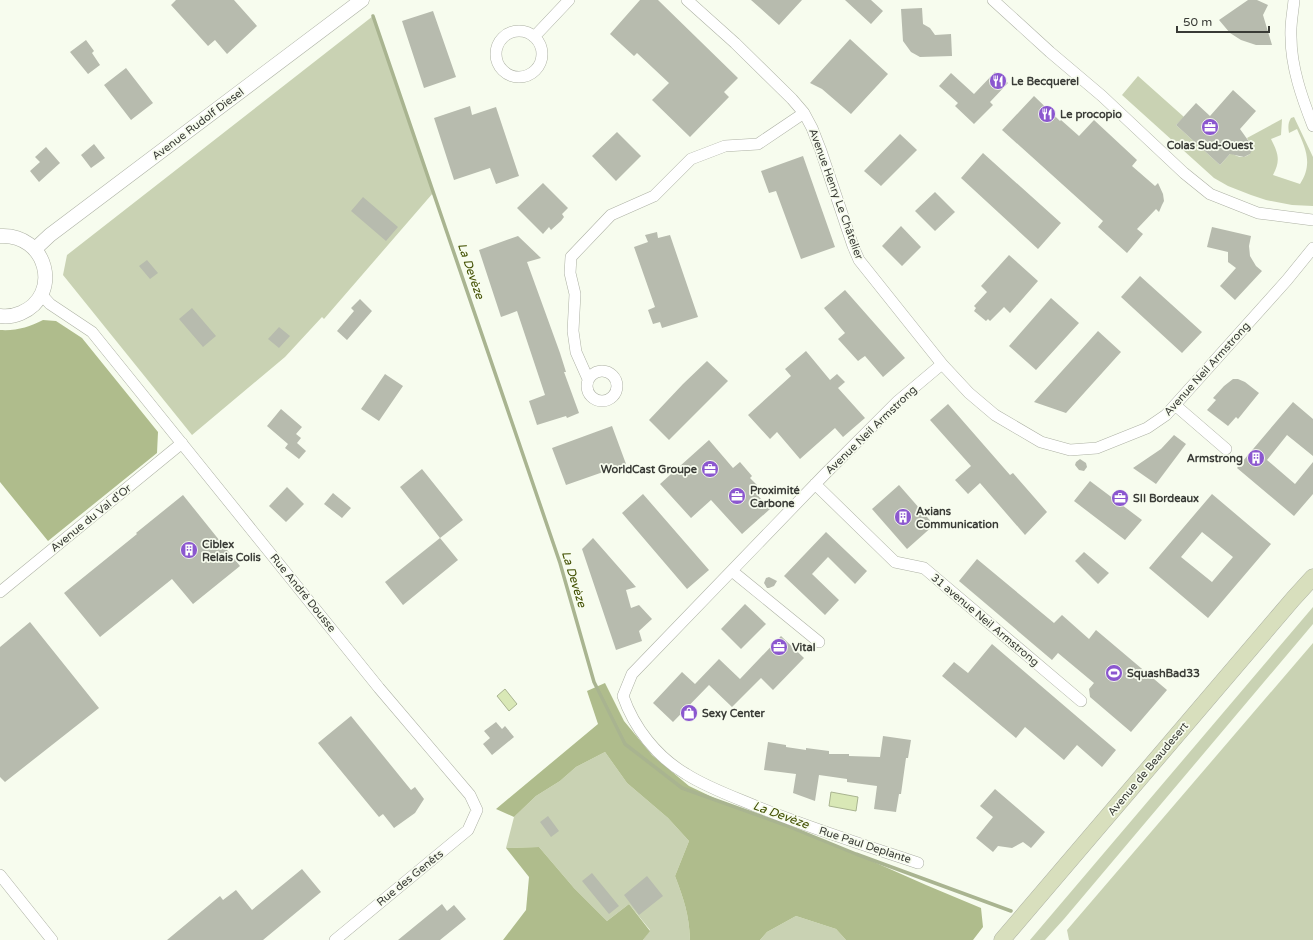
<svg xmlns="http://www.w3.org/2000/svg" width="1313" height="940" font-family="'Varela Round',sans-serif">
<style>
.green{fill:#c9d2b3}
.forest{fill:#afbc8c}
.water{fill:#d9e8b6;stroke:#a9b490}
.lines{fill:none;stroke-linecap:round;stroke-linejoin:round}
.stream{stroke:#a9b490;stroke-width:3.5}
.building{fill:#b7bbae;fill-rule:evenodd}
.minor-casing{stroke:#adb1a4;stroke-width:12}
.tertiary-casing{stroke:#adb1a4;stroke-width:15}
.secondary-casing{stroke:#adb1a4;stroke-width:17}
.minor{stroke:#fff;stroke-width:11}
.tertiary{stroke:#fff;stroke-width:14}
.secondary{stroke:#d8dfbd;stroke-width:16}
.labels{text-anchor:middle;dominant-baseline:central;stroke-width:3.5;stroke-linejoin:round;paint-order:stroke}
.poi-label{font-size:11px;font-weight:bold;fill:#393b36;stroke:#f7fcee;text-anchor:start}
.street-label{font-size:11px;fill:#393b36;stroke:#f7fcee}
.water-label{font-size:12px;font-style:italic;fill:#414f00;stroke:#f7fcee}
</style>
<rect width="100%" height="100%" fill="#f7fcee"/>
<path class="green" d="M 373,16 L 433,193 L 324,319 L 322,317 L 285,357 L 192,435 L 63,275 L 67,255 Z
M 1138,76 L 1184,117 L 1176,125 L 1220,165 L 1231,153 C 1237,157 1244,159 1250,154 L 1250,143 L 1247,138 L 1282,119 L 1281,135 L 1271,139 C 1278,153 1281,160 1273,175 L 1300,184 C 1313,164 1306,149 1297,129 L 1289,133 C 1288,126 1288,123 1291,118 L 1294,117 L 1313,157 L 1313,206 L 1292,205 L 1266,200 L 1251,195 L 1228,186 L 1214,178 L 1122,95 Z
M 1313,607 L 1313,624 L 1064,919 L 1045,940 L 1030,940 Z
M 1313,643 L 1313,940 L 1069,940 L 1067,930 Z
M 605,752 L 627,783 L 668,818 L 689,841 L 675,876 C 684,900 689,914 690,940 L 643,940 L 650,930 L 629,904 L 607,921 L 574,888 L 539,847 L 506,848 L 514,817 L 536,796 L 560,781 L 576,767 Z
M 796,916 L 836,929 L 846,940 L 760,940 L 767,932 Z"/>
<path class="forest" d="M 43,320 L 56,321 L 82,338 L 158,432 L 157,453 L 48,541 L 0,482 L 0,330 C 17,331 29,327 43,320 Z
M 605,683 L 624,721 L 652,755 L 689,786 L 731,806 L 785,825 L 856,854 L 926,885 L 981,908 L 983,927 L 973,940 L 846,940 L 836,929 L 796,916 L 767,932 L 760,940 L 690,940 C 689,914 684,900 675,876 L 689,841 L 668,818 L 627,783 L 605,752 L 576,767 L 560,781 L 536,796 L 514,817 L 496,809 L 598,724 L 587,691 Z
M 539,847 L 574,888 L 607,921 L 629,904 L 650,931 L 643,940 L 503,940 L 526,910 L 529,877 L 506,848 Z"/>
<path class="water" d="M 505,689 L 517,704 L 509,711 L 497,696 Z
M 831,792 L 858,797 L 856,811 L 829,806 Z"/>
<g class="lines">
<path class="stream" d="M 373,16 L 560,563 L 594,682 L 625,744 L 682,788 L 785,825 L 856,854 L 1011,911"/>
</g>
<path class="building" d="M 176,0 L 234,0 L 257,26 L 227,54 L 215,40 L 208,46 L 171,5 Z
M 640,0 L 658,0 L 738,78 L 724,92 L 729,97 L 690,137 L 652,100 L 669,83 L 637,53 L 634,56 L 610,34 Z
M 751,0 L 802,0 L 779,25 Z
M 845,0 L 871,0 L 883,11 L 871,24 Z
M 1248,0 L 1257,0 L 1268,5 L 1263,15 L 1272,45 L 1256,45 L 1241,40 L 1230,33 L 1219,20 Z
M 922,8 L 923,24 L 930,28 L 935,35 L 951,34 L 952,56 L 920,57 L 911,52 L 903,41 L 901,9 Z
M 433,11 L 456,77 L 424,88 L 402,21 Z
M 850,39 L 888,74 L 851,114 L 822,89 L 810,83 Z
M 86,40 L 94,51 L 92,53 L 100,65 L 88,74 L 70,52 Z
M 126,68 L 153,103 L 131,120 L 104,85 Z
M 995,72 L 1008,83 L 990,102 L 993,105 L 974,124 L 955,106 L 958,103 L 939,86 L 951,73 L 974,94 Z
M 1233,90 L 1256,111 L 1240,129 L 1250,143 L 1252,150 L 1250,154 L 1244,157 L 1230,154 L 1220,165 L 1176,125 L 1196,103 L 1210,116 Z
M 1034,96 L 1060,121 L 1061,120 L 1079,136 L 1094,120 L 1137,160 L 1132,166 L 1155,186 L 1158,183 L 1163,194 L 1164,201 L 1162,205 L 1159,212 L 1156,209 L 1137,229 L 1143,234 L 1127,253 L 1098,227 L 1103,221 L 1002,130 Z
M 470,106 L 472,115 L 496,107 L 519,176 L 496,184 L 490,168 L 454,180 L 434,118 Z
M 617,132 L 641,156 L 616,181 L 592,156 Z
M 900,134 L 917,150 L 881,186 L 864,171 Z
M 94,144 L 105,158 L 91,168 L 81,155 Z
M 46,147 L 60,163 L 39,182 L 30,171 L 40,162 L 35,157 Z
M 983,153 L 1061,223 L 1038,249 L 961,178 Z
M 803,156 L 835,247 L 801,259 L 776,191 L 769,193 L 761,171 Z
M 543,183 L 568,208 L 562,214 L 564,217 L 561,221 L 551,230 L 549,227 L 543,234 L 517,208 Z
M 935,192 L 955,212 L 935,231 L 915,211 Z
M 363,197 L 398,227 L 386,241 L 351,211 Z
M 901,226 L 921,247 L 902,266 L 882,246 Z
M 1212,227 L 1251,236 L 1249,246 L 1250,256 L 1256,266 L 1262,271 L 1235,300 L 1220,286 L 1236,268 L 1228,262 L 1228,252 L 1207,247 Z
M 657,232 L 658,238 L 670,235 L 698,317 L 662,328 L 660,322 L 653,324 L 648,310 L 655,307 L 634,247 L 648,242 L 645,235 Z
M 518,236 L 541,258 L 527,262 L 560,353 L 566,372 L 564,372 L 579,413 L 567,418 L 566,416 L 537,425 L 529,401 L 545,395 L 517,311 L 501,317 L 479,250 Z
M 1009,255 L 1038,281 L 1010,313 L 1004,307 L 990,321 L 988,319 L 986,321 L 974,311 L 976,308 L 974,306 L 987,292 L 981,286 Z
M 147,260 L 158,273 L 150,279 L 139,266 Z
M 1140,276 L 1202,332 L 1182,353 L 1121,297 Z
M 845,290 L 905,358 L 883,377 L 865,356 L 858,361 L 838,339 L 845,333 L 824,308 Z
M 1051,298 L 1079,323 L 1036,370 L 1009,346 Z
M 360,299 L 372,311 L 347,340 L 337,331 L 354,311 L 351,308 Z
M 192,308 L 216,336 L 203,347 L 179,319 Z
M 279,327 L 290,336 L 279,348 L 268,339 Z
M 1098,331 L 1121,352 L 1066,413 L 1034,402 Z
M 806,351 L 830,380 L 837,374 L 845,382 L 838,388 L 865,418 L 843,437 L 835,428 L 800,459 L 777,432 L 770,439 L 748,415 L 791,376 L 785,369 Z
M 707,361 L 728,381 L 669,440 L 649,420 L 683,384 Z
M 385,374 L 403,386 L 379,421 L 361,409 Z
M 1233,379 L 1238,379 L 1245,382 L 1259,393 L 1238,419 L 1236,417 L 1228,426 L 1207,410 L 1216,400 L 1213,398 L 1224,386 Z
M 1293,402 L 1313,419 L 1313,456 L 1287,435 L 1267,460 L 1295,484 L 1313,462 L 1313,494 L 1294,516 L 1237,468 Z
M 948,404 L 1010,475 L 1013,473 L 1047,512 L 1025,535 L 980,483 L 968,494 L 955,480 L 971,466 L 930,420 Z
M 281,409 L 302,427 L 296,434 L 301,438 L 297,443 L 306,451 L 299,459 L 285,448 L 288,444 L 267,426 Z
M 612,426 L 626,464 L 566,485 L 552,448 Z
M 1174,435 L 1186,444 L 1156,484 L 1133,468 L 1161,449 Z
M 709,440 L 733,468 L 740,462 L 752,476 L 750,478 L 757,485 L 752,489 L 770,509 L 742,534 L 711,500 L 691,518 L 660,484 Z
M 1080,459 L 1086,463 L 1087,467 L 1084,471 L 1079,470 L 1075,465 L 1076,462 Z
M 422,469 L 463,520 L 440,538 L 400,487 Z
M 1090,481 L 1142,520 L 1125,540 L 1074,501 Z
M 899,485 L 934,525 L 907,549 L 872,509 Z
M 287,487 L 304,504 L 286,522 L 269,506 Z
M 333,493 L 351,508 L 342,518 L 324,504 Z
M 643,494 L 709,570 L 687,589 L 622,513 Z
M 1212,494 L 1271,544 L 1208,618 L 1149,568 ZM 1202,532 L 1233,557 L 1212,582 L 1181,557 Z
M 183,495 L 240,566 L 193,604 L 172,579 L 100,637 L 64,593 L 137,534 L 136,533 Z
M 826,532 L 867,571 L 855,584 L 828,557 L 812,574 L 839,600 L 825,615 L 784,576 Z
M 440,538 L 458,560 L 403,605 L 385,582 Z
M 593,538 L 636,587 L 626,590 L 631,608 L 639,605 L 652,619 L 639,631 L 642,641 L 616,650 L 582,549 Z
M 1084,552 L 1109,573 L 1098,584 L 1075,561 Z
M 977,559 L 1054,623 L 1062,615 L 1089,639 L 1096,630 L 1167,690 L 1131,732 L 1090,697 L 1089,689 L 1094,683 L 1058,653 L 1052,660 L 959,581 Z
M 769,577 L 777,581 L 774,586 L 769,588 L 767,588 L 764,583 L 766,578 Z
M 745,604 L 766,624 L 741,649 L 721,629 Z
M 30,622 L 99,708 L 5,782 L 0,777 L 0,647 Z
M 781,636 L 804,658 L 773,690 L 761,678 L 732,707 L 709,685 L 673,722 L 653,703 L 682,672 L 695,684 L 719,659 L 740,679 Z
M 992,644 L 1116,750 L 1102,767 L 1077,745 L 1064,760 L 1025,727 L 1016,738 L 942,676 L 954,662 L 968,673 Z
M 351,716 L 411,790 L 415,787 L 424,799 L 415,813 L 394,828 L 383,814 L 379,817 L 318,743 Z
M 496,722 L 502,729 L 505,726 L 514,737 L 492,755 L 483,744 L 490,738 L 484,731 Z
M 883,736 L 911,740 L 908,758 L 906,758 L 901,794 L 899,794 L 896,812 L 874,809 L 877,786 L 847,782 L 847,779 L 819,775 L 815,801 L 793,793 L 796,774 L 764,770 L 768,742 L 786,745 L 786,747 L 806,750 L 806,748 L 829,751 L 829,754 L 849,754 L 849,756 L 880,757 Z
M 995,789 L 1045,832 L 1031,848 L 1023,842 L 1012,848 L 998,846 L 993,852 L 976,838 L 993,817 L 980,806 Z
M 548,816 L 559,831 L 551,837 L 540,822 Z
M 302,869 L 321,892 L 263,940 L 167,940 L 220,896 L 223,900 L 236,890 L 252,910 Z
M 592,873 L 619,906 L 609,914 L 582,881 Z
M 647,876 L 663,896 L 639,915 L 624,895 Z
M 442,904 L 447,911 L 454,905 L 466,919 L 440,940 L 398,940 Z"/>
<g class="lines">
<g class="minor-casing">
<path id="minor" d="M 687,0 L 735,43 L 792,99 L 804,113 L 812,128 L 821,151 L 853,246 L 859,260 L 942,364 L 969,393 L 995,415 L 1041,442 L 1070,450 L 1097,448 L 1147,428 L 1166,415 L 1287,280 L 1313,248
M 993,0 L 1050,52 L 1102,96 L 1184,173 L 1210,194 L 1258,213 L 1313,220
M 1294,0 C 1293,12 1290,25 1291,37 C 1291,67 1302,98 1313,126
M496 54a23 23 0 1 1 46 0a23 23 0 1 1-46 0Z
M 534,37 L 569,0
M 41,294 L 50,304 L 92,332 L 379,688 L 470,795 L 477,810 L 468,830 L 335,940
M587 386a15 15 0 1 1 30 0a15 15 0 1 1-30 0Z
M 588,379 L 576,352 L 573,331 L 575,294 L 570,273 L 571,257 L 611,215 L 654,196 L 691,159 L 725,146 L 758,144 L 804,113
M 1175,405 L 1226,449
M 815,484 L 895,562 L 924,568 L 1081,701
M 732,571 L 819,642
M 0,592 L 182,443
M 918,863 C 864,845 810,828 758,807 C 734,797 708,788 686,774 C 657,757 634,728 623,696 L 632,674 L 825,474 L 898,401 L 942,364
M 0,875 L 52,940"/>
</g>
<g class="tertiary-casing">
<path id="tertiary" d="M 0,236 C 47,233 63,295 21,313 C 14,316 7,317 0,316
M 35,249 L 50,235 L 362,0"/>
</g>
<g class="secondary-casing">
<path id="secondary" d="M 1002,940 L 1293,599 L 1313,577"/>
</g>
<use href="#minor" class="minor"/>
<use href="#tertiary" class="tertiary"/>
<use href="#secondary" class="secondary"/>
</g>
<defs>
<g id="restaurant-disc" transform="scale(0.9)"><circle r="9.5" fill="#8b57cf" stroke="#f7fcee"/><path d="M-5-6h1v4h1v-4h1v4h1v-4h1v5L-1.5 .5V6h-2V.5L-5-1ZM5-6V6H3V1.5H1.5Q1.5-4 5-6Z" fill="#fff"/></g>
<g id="office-disc" transform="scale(0.9)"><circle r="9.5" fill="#8b57cf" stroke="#f7fcee"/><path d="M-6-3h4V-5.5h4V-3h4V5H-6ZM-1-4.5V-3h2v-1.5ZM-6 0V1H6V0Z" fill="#fff"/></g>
<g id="building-disc" transform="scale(0.9)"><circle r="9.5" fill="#8b57cf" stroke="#f7fcee"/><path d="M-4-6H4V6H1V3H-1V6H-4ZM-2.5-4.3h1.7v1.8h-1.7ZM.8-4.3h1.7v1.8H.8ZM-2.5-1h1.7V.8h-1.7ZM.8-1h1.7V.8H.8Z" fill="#fff"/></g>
<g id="stadium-disc" transform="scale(0.9)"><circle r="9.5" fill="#8b57cf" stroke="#f7fcee"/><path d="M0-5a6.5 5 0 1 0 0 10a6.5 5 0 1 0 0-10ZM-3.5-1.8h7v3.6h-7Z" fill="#fff"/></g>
<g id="shop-disc" transform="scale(0.9)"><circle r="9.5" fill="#8b57cf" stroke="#f7fcee"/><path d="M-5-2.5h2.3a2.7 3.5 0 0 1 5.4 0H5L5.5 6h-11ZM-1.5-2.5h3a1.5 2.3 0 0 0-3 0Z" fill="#fff"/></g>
</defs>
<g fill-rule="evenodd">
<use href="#restaurant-disc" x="998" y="81"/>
<use href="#restaurant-disc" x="1047" y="114"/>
<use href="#office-disc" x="1210" y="127"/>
<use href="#building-disc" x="1256" y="458"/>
<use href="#office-disc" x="710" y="469"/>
<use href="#office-disc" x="737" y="496"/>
<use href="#office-disc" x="1120" y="498"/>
<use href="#building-disc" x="903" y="517"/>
<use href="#building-disc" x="189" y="550"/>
<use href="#office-disc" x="779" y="647"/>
<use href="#stadium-disc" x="1114" y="673"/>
<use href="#shop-disc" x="689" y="713"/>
</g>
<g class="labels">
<g class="poi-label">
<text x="1011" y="81">Le Becquerel</text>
<text x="1060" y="114">Le procopio</text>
<text x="1210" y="145" text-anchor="middle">Colas Sud-Ouest</text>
<text x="1243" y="458" text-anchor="end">Armstrong</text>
<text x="697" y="469" text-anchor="end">WorldCast Groupe</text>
<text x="750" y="490">Proximité<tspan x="750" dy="13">Carbone</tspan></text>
<text x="1133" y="498">SII Bordeaux</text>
<text x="916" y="511">Axians<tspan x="916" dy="13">Communication</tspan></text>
<text x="202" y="544">Ciblex<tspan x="202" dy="13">Relais Colis</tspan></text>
<text x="792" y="647">Vital</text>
<text x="1127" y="673">SquashBad33</text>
<text x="702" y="713">Sexy Center</text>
</g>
<g class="street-label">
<text transform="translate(198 124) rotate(-37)">Avenue Rudolf Diesel</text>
<text transform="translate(836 194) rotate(70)">Avenue Henry Le Châtelier</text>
<text transform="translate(1207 369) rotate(-48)">Avenue Neil Armstrong</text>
<text transform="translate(871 430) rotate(-44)">Avenue Neil Armstrong</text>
<text transform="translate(91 518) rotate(-39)">Avenue du Val d'Or</text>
<text transform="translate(303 593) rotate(51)">Rue André Dousse</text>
<text transform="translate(985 620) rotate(40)">31 avenue Neil Armstrong</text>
<text transform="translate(1148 769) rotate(-50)">Avenue de Beaudesert</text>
<text transform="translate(865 845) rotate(18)">Rue Paul Deplante</text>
<text transform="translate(410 878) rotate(-39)">Rue des Genêts</text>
</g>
<g class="water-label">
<text transform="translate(471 271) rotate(71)">La Devèze</text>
<text transform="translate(574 579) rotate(73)">La Devèze</text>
<text transform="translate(781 815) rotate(20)">La Devèze</text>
</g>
</g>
<path d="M1177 26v6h92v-6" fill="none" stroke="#393b36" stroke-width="2"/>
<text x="1183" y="26" font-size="12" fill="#393b36" stroke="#f7fcee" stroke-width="3" paint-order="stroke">50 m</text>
</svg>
